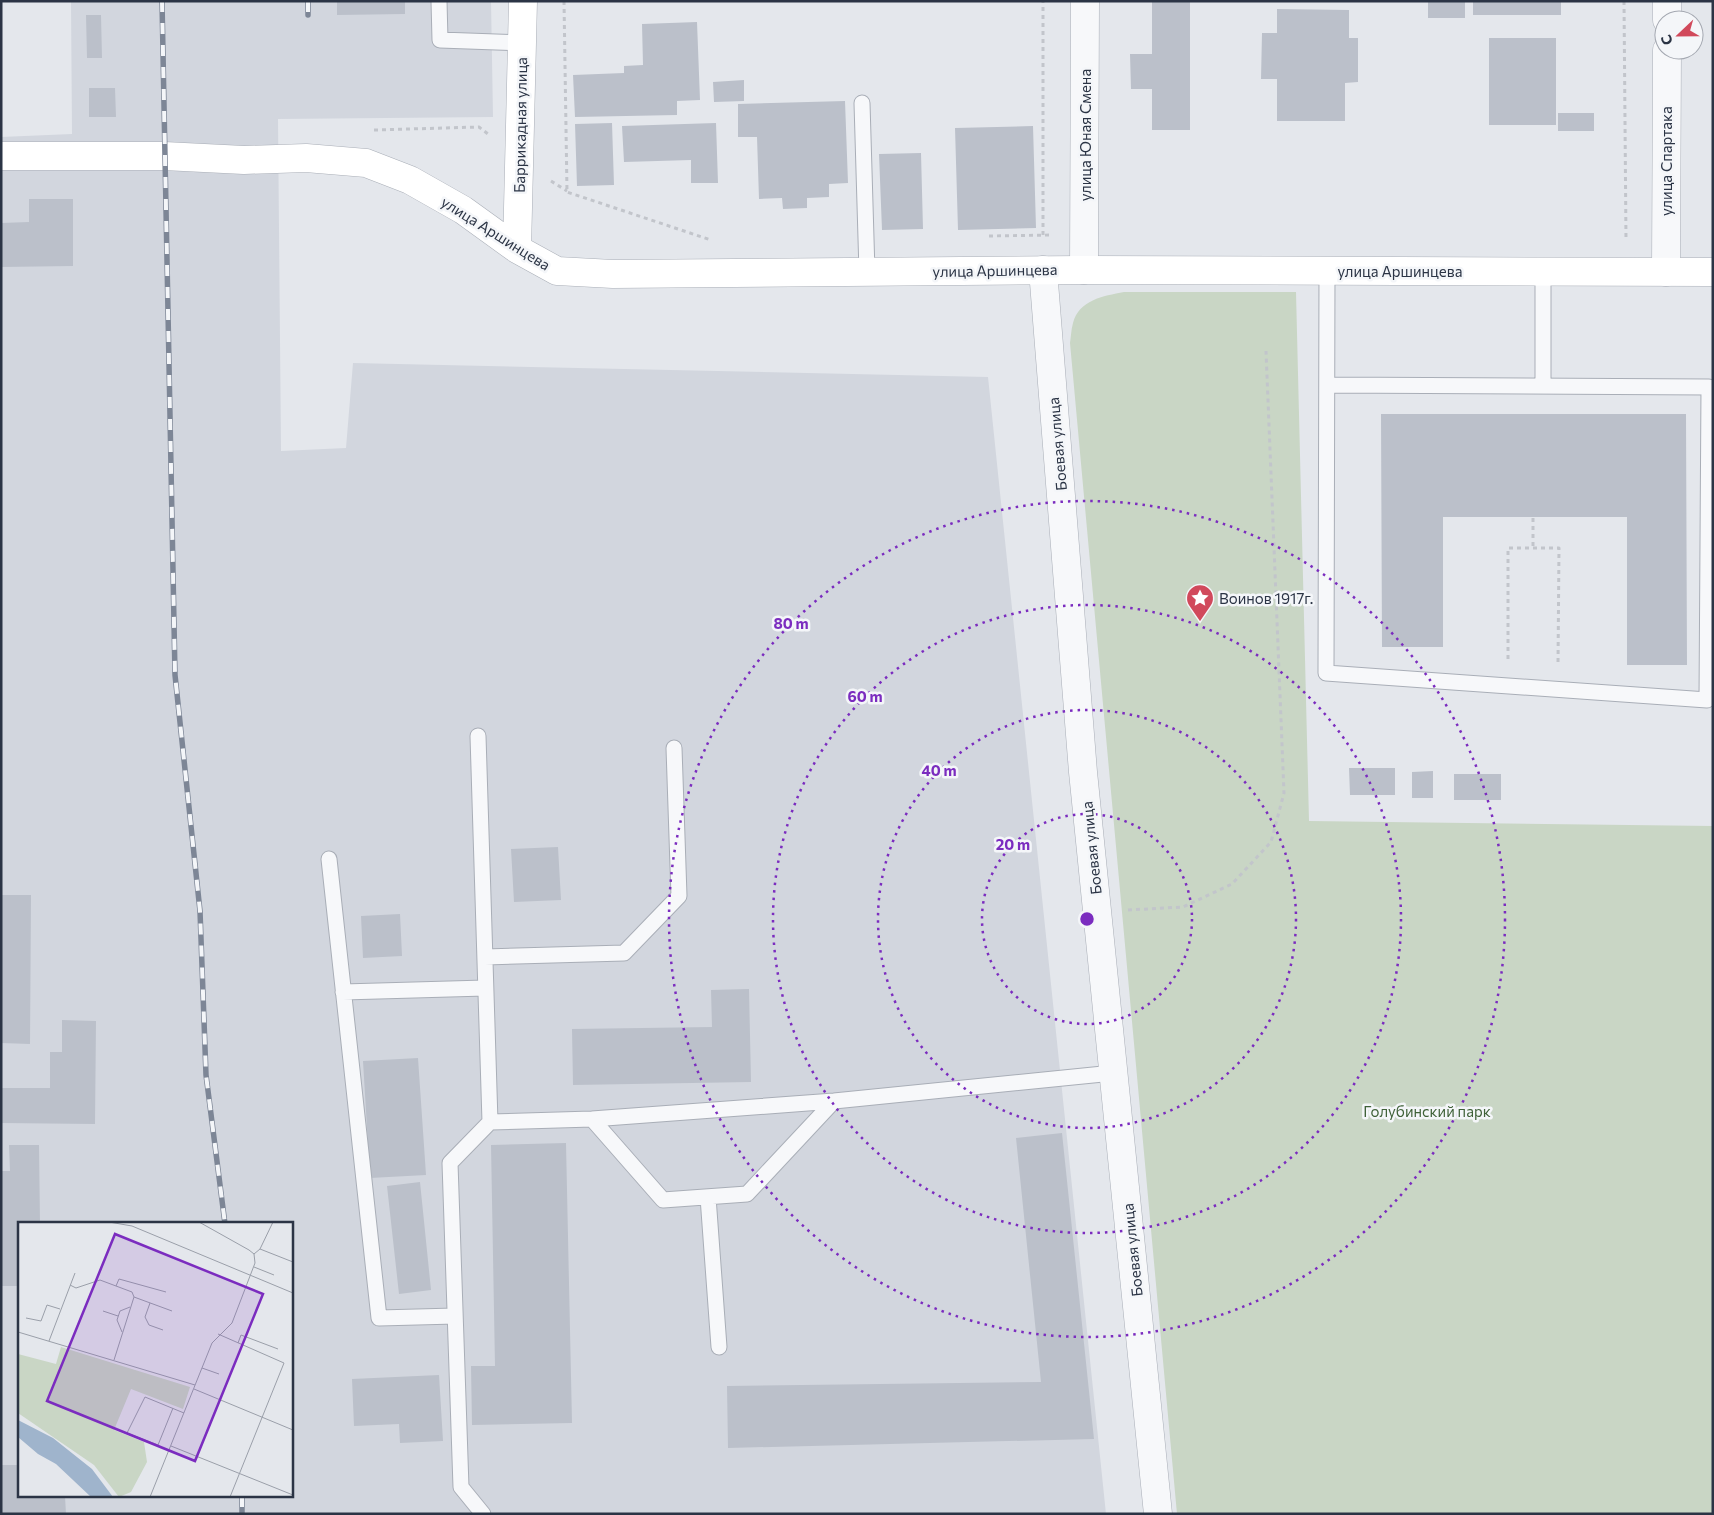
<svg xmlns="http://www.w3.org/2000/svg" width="1714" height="1515" font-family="Commissioner,sans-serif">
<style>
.built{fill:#d2d6de;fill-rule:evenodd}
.green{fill:#c9d6c5}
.building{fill:#bbc0ca}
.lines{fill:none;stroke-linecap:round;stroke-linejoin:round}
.lane-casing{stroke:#a9aeb7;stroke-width:17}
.street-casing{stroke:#a9aeb7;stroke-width:29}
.secondary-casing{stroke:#a9aeb7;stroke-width:29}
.path{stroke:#c2c5cb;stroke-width:3;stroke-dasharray:4 4;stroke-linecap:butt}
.lane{stroke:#f7f8fa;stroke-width:15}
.street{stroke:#f7f8fa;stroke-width:28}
.secondary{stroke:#fff;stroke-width:28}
.rail-casing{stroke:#7d8696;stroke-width:5.5}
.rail{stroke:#f4f6f9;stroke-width:4;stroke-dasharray:11;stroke-linecap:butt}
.ring{fill:none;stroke:#7b2cbf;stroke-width:2.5;stroke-dasharray:2.5 5}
.labels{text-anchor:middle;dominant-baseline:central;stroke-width:5;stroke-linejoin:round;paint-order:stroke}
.street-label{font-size:15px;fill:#2b3445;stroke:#f4f6f9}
.poi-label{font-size:15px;fill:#2b3445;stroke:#f4f6f9;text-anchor:start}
.park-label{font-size:15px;fill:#3f6138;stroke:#f4f6f9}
.inset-road{fill:none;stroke:#9a9fa9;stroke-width:1}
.view{fill:#7b2cbf;fill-opacity:0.15;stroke:#7b2cbf;stroke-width:2.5}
.inset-edge{fill:none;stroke:#2b3445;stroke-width:2.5}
.centre{fill:#7b2cbf;stroke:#f4f6f9;stroke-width:2.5}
.ring-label{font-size:15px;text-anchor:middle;font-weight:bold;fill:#7b2cbf;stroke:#f4f6f9;stroke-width:5;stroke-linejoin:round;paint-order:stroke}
</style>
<rect width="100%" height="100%" fill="#e4e7ec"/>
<path class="built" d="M 71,1 L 491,1 L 493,117 L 278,119 L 281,451 L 346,448 L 353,363 L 988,377 L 1106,1514 L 1,1514 L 1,137 L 72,134 ZM 19,1224 L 291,1224 L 291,1496 L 19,1496 Z"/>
<path class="green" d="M 1124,292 L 1296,292 L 1309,821 L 1713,826 L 1713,1514 L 1177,1514 L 1070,343 C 1071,337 1071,330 1073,323 C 1079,300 1103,296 1124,292 Z"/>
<path class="building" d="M 337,1 L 405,1 L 405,14 L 337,15 Z
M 1152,1 L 1190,1 L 1190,130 L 1152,130 L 1152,89 L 1131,89 L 1130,54 L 1152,54 Z
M 1428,1 L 1465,1 L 1465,18 L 1428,18 Z
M 1473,1 L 1561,1 L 1561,15 L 1473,15 Z
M 1277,9 L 1349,10 L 1349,38 L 1358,38 L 1358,82 L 1345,83 L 1345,121 L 1277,121 L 1277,79 L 1261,79 L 1262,33 L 1277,33 Z
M 86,15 L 101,15 L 102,58 L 87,58 Z
M 697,22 L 700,100 L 677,101 L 677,115 L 575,117 L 573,75 L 624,73 L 624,66 L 643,65 L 642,24 Z
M 1489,38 L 1556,38 L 1556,125 L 1489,125 Z
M 744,80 L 744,101 L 714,102 L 713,82 Z
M 89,88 L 115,88 L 116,117 L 89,117 Z
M 845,101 L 848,183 L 829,184 L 829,197 L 807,198 L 807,208 L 783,209 L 782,198 L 759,199 L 757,137 L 738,137 L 738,104 Z
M 1558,113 L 1594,113 L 1594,131 L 1558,131 Z
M 612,123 L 614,185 L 577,186 L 575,124 Z
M 716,123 L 718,183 L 691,183 L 691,160 L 624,162 L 622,126 Z
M 1033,126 L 1036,228 L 958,230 L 955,128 Z
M 921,153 L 923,229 L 882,230 L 879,154 Z
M 29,199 L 73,199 L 73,266 L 1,267 L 1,223 L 29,222 Z
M 1381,414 L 1686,414 L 1687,665 L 1627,665 L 1627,517 L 1443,517 L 1443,647 L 1382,647 Z
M 1349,768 L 1395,768 L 1395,795 L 1350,795 Z
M 1433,771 L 1433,798 L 1412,798 L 1412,772 Z
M 1454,774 L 1501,774 L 1501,800 L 1454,800 Z
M 558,847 L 561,900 L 514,902 L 511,849 Z
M 1,895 L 31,895 L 30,1044 L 1,1043 Z
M 400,914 L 402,956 L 363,958 L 361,916 Z
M 749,989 L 751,1082 L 573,1085 L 572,1029 L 712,1027 L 711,990 Z
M 62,1020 L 96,1021 L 95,1124 L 1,1123 L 1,1088 L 50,1088 L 50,1052 L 62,1052 Z
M 418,1058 L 426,1175 L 370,1178 L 363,1061 Z
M 1062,1133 L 1094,1439 L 728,1448 L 727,1386 L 1041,1382 L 1016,1138 Z
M 566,1143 L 572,1423 L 472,1425 L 471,1366 L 495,1366 L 491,1145 Z
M 9,1145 L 39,1145 L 40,1224 L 19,1224 L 19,1286 L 1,1286 L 1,1171 L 10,1171 Z
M 420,1182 L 431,1290 L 399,1294 L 387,1186 Z
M 439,1375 L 443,1441 L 400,1443 L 399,1424 L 354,1426 L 352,1379 Z
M 1,1465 L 19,1465 L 19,1496 L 65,1496 L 66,1514 L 1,1514 Z"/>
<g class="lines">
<g class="lane-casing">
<path id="lane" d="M 439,1 L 440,40 L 522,43
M 862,103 L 867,272
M 1327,271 L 1326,673 L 1707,700 L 1709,387 L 1327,385
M 1543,386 L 1543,272
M 478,736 L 490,1122
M 329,859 L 379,1318 L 455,1316
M 485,957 L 624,953 L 679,896 L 674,748
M 343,992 L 485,988
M 592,1119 L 663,1200 L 747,1194 L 834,1101
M 708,1197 L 719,1347
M 483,1514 L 461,1487 L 450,1163 L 490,1122 L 592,1119 L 834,1101 L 1113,1073"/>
</g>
<g class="street-casing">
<path id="street" d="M 1667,20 L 1667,1
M 1043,270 L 1083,772 L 1158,1514
M 1084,270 L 1085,1
M 1666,272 L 1667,50"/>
</g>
<g class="secondary-casing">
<path id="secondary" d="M 1,156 L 164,156 L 244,160 L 306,158 L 366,163 L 410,180 L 463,210 L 517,249 L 557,271 L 613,274 L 1084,270 L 1713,272
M 517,249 L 523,1"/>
</g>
<path class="path" d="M 564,1 L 567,192 L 711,240
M 1624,1 L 1626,241
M 374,130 L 479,127 L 488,134
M 551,181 L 567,191
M 1043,235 L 1043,1
M 989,236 L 1053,235
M 1533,518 L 1533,548
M 1508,659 L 1508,548 L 1559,548 L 1558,664
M 1128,910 L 1183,907 L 1232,884 L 1271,842 L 1284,793 L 1266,351"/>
<use href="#lane" class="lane"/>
<use href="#street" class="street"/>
<use href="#secondary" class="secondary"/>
<g class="rail-casing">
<path id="rail" d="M 162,1 L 175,675 L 200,911 L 206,1075 L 225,1224
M 308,1 L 308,15
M 242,1496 L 242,1514"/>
</g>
<use href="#rail" class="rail"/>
</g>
<g class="ring">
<circle cx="1087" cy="919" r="105"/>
<circle cx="1087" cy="919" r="209"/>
<circle cx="1087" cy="919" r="314"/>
<circle cx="1087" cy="919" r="418"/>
</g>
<defs>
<g id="sight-pin" transform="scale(1.4375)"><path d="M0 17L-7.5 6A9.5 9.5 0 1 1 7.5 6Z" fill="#d1495b" stroke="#f4f6f9"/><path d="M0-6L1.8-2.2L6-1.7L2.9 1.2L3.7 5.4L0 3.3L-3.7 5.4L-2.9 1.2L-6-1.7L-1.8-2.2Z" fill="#fff"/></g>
</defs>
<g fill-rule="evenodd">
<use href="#sight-pin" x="1200" y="598"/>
</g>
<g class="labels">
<g class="street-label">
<text transform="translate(520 125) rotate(-89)">Баррикадная улица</text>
<text transform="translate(1085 135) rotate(-90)">улица Юная Смена</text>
<text transform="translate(1666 161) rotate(-90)">улица Спартака</text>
<text transform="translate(496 233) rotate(32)">улица Аршинцева</text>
<text transform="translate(995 270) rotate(-1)">улица Аршинцева</text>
<text x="1400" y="271">улица Аршинцева</text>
<text transform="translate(1057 444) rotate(-95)">Боевая улица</text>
<text transform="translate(1091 848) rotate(-96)">Боевая улица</text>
<text transform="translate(1132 1250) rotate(-96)">Боевая улица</text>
</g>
<g class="poi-label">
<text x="1219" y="598">Воинов 1917г.</text>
</g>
<g class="park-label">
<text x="1427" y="1111">Голубинский парк</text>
</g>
</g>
<g transform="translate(18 1222)">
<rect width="275" height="275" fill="#e4e7ec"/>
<path d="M 43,125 L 172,165 L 165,187 L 113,167 L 96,208 L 126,220 L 129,240 L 113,270 L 101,275 L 76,243 L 0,191 L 0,132 L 38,142 Z" fill="#c9d6c5"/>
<path d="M 0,198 L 35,216 L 74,247 L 95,275 L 73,275 L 38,242 L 20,232 L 0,215 Z" fill="#9fb4cc"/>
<path class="inset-road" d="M 91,0 L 114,4 L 275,71M 242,27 L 255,0M 236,32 L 242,27 L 275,40M 236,45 L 256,53M 52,63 L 58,66 L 82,58 L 114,70 L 116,75 L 96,138M 98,64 L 101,57 L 148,70M 116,75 L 154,89M 132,81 L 127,95 L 131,103 L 145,108M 85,89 L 100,94M 8,96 L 23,99 L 29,83 L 42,87M 0,110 L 177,163M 104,110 L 99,98 L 102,89 L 112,85M 200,112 L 266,141 L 212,275M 31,119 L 57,51M 220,121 L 223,113 L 260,127M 184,146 L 201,152M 176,167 L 275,208M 155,186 L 140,223 L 109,211 L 127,175 L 166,191M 153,224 L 275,273M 132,275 L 194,121 L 214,101 L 237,41 L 236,32 L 231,28 L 181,0"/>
<path class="view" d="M 97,12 L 245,72 L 177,239 L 29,179 Z"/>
<rect width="275" height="275" class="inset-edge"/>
</g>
<circle cx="1087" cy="919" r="8" class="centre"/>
<g class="ring-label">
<text x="791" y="629">80 m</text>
<text x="865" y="702">60 m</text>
<text x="939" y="776">40 m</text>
<text x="1013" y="850">20 m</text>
</g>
<rect width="1714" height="1515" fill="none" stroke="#2b3445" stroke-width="5"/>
<g transform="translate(1679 35) rotate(248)"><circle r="24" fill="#f4f6f9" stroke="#a4a8b1"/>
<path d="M0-4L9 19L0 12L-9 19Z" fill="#d1495b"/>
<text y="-8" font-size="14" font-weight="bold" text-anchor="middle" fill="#2b3445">С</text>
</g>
</svg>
